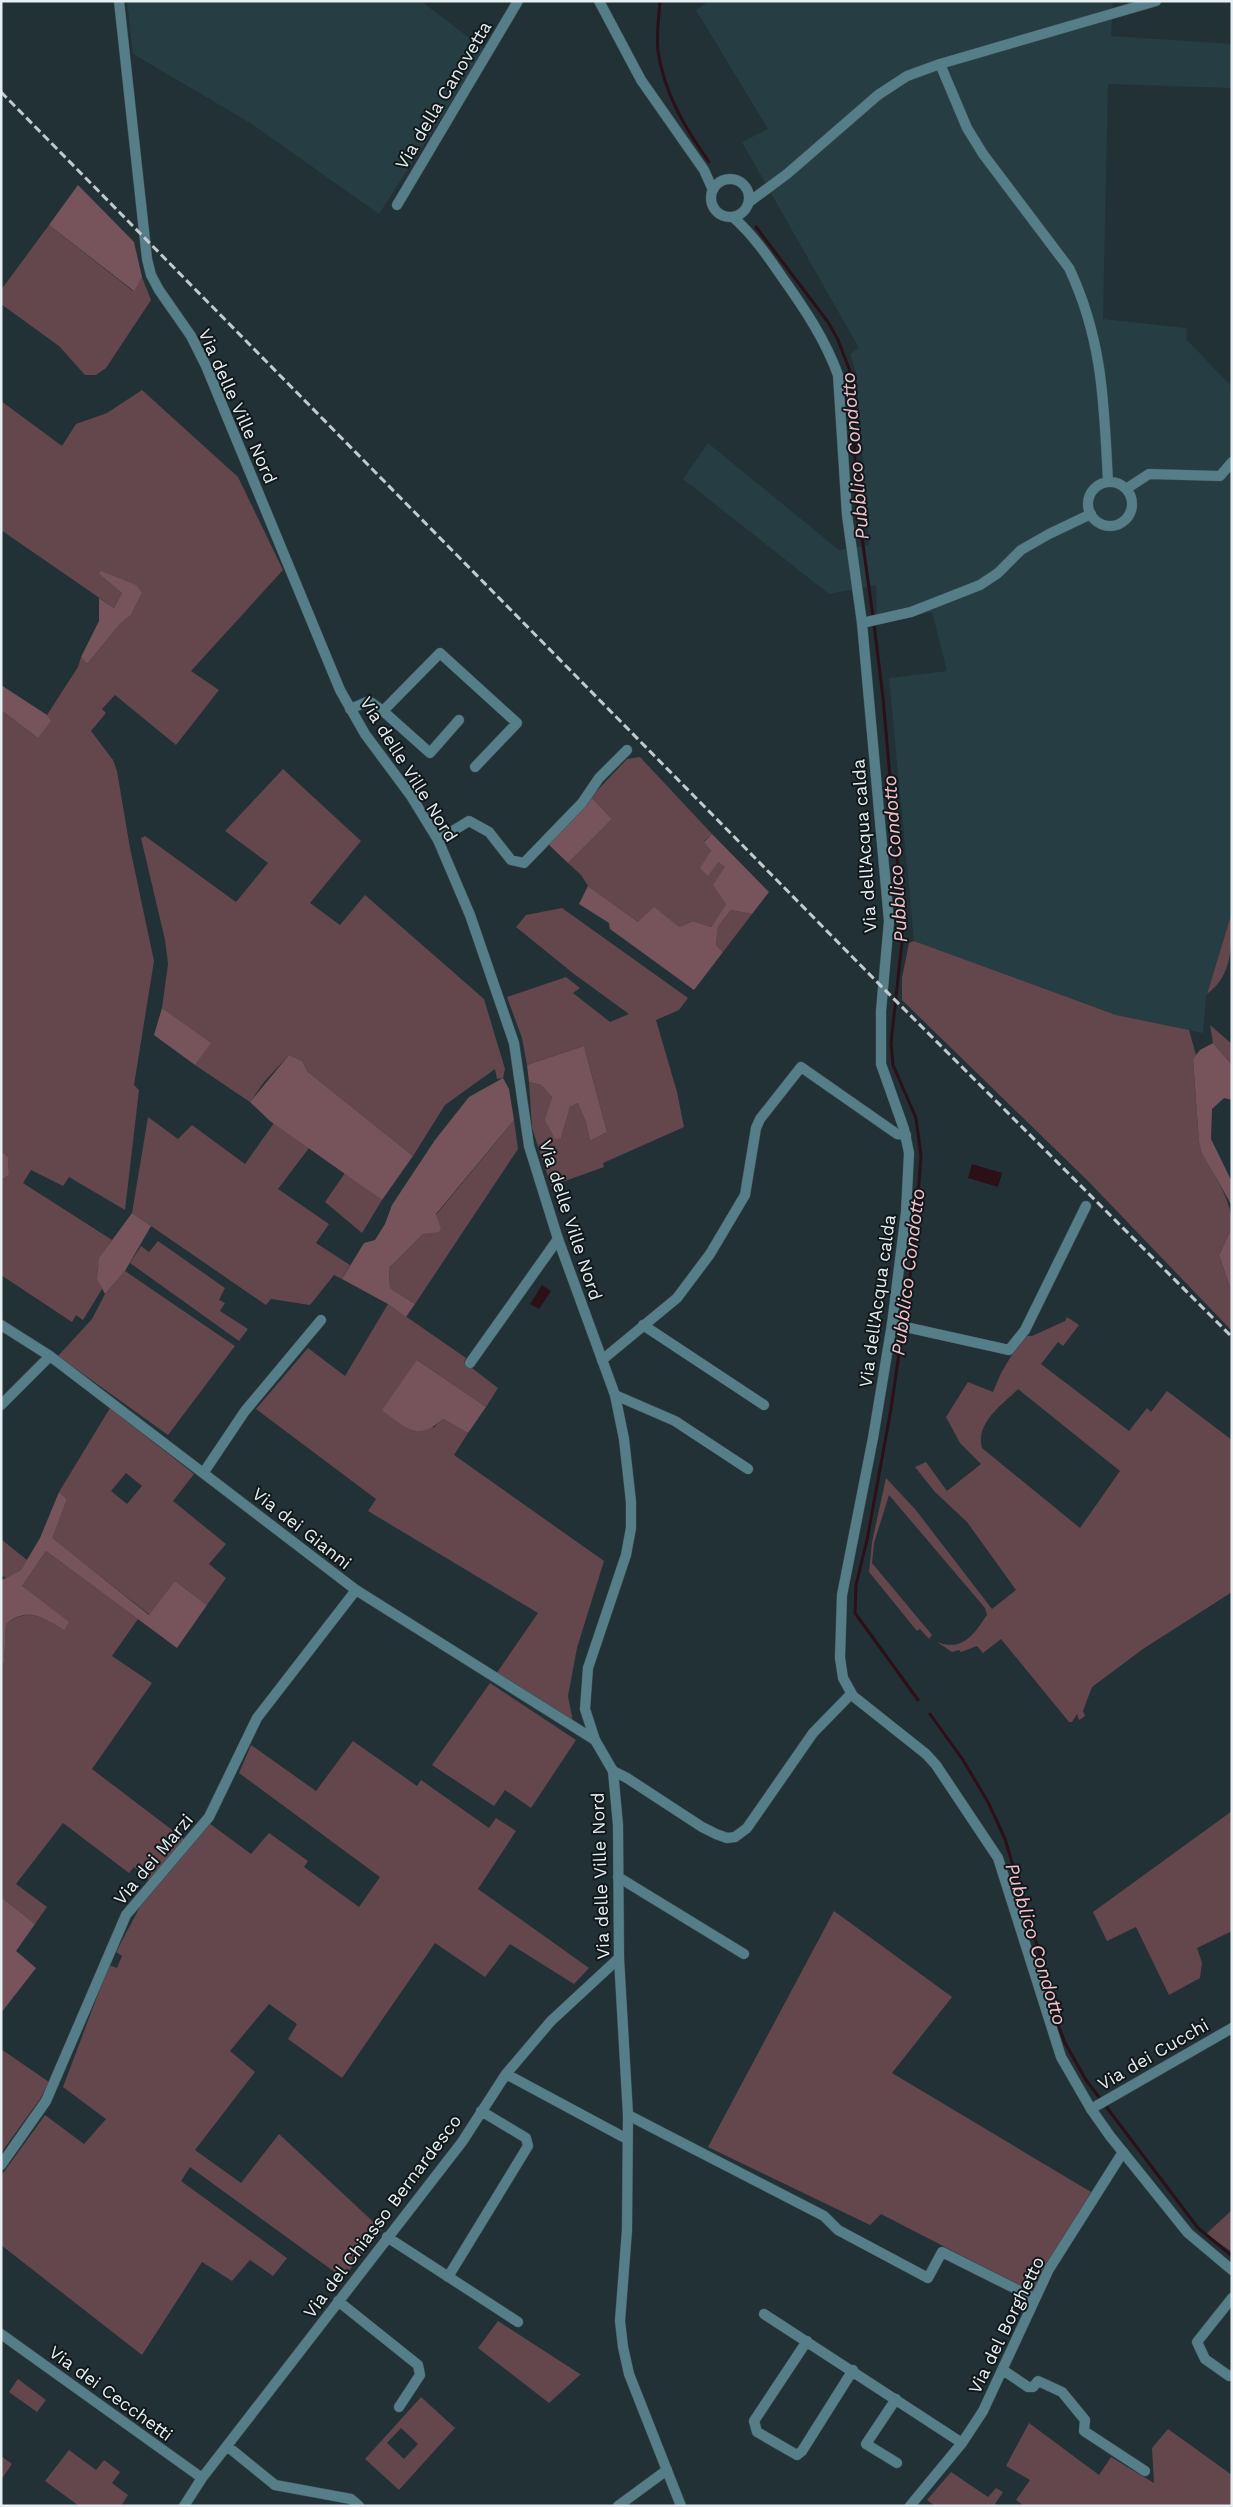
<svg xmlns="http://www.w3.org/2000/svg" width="1233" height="2507" font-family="'Work Sans',sans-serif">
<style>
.built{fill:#253d43}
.green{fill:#64464d;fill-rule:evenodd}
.forest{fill:#77545c}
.water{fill:#2c1017}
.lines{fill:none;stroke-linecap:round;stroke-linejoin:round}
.stream{stroke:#2c1017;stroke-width:3}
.minor-casing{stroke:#3d4c50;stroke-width:11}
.tertiary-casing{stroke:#3d4c50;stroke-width:11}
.minor{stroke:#557e89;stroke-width:10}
.tertiary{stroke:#557e89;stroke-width:10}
.rail{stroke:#c1cbce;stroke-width:3;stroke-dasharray:8 4;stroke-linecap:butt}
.labels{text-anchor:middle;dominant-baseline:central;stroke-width:4;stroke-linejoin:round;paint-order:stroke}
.street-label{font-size:18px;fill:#e6eff2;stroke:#11181a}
.water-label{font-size:19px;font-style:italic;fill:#f7c2ce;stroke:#11181a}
</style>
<rect width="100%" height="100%" fill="#223136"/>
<path class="built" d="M 127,1 L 421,1 L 485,50 L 379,214 L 252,124 L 133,54 Z
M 709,1 L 1113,1 L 1111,36 L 1232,44 L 1232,88 L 1108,84 L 1103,319 L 1187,328 L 1186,339 L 1232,387 L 1232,912 L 1206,997 L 1203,1033 L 1116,1015 L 914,941 L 889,678 L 947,671 L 932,612 L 877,624 L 876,585 L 829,594 L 683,479 L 708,443 L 839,550 L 869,545 L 856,373 L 850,354 L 859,348 L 742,142 L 768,129 L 696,10 Z"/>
<path class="green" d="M 49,225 L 133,291 L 142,277 L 151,300 L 106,368 L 96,375 L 85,375 L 59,346 L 1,304 L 1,290 Z
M 142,390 L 238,477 L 283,570 L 191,671 L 219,690 L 176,745 L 115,695 L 102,709 L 106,713 L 91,731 L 113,760 L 117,771 L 130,848 L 154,961 L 134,1085 L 139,1090 L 125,1210 L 69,1177 L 63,1186 L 31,1170 L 23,1183 L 112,1240 C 101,1256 92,1270 102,1289 L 83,1320 L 76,1315 L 72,1322 L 1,1275 L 1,1180 L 9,1175 L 8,1157 L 1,1151 L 1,710 L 38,738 L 50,721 L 47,715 L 78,667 L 81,657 L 87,664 L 120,624 L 131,615 L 142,593 L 99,574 L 122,593 L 114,608 L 1,530 L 1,401 L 62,446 L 76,424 L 107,413 Z
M 640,757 L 712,834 L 704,841 L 718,862 L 725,867 L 726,904 L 711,927 L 693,921 L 679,927 L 638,922 L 588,886 L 581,875 L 568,863 L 612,819 L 591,797 L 627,759 Z
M 283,769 L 361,841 L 310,903 L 340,925 L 365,895 L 484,999 L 505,1069 L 503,1078 L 497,1079 L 495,1069 L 445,1105 L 413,1156 L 308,1072 L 302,1061 L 289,1055 L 264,1082 L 250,1102 L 195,1065 L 210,1043 L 162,1008 L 168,964 L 165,940 L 141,838 L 145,836 L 236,902 L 268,863 L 225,831 Z
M 562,908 L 688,998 L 679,1010 L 656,1020 L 677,1092 L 684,1127 L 603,1163 L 604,1167 L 551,1186 L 532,1128 L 529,1082 L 541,1085 L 552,1097 L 546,1120 L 561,1138 L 570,1107 L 578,1103 L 586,1121 L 590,1141 L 607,1132 L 584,1046 L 527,1065 L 522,1038 L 507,997 L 566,977 L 580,988 L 573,993 L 610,1022 L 629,1014 L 574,974 L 516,927 L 526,915 Z
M 731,910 L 752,914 L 723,952 L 716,945 L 718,927 Z
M 1232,912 C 1232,944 1233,976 1207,994 Z
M 914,941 L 1116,1015 L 1189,1030 L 1196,1055 L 1193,1059 L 1199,1142 C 1207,1169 1233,1196 1232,1227 C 1231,1232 1222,1248 1219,1255 L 1232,1293 L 1232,1331 L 1089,1182 L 902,1000 L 902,978 L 909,943 Z
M 1210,1025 L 1232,1044 L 1232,1065 L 1213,1043 Z
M 148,1117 L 178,1139 L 192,1125 L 245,1164 L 274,1123 L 309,1148 L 278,1189 L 329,1224 L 316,1243 L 350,1265 L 342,1279 L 334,1275 L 310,1305 L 271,1299 L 266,1305 L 132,1213 Z
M 514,1120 L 518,1149 L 415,1304 L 390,1288 L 389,1268 L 423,1234 L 441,1228 L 436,1215 Z
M 345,1173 L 382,1200 L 362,1233 L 325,1202 Z
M 158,1241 L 225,1288 L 219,1300 L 225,1303 L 220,1311 L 248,1329 L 239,1341 L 130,1263 L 141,1246 L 149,1252 Z
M 125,1271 L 235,1346 L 168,1435 L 58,1356 L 92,1319 L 105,1294 Z
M 388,1304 L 466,1358 L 464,1362 L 498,1388 L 486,1407 L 417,1360 L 433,1428 L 443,1419 L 468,1433 L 454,1455 L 604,1561 L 577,1648 L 568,1696 L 573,1722 L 496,1674 L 538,1613 L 368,1511 L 376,1499 L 256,1409 L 308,1348 L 345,1376 Z
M 1067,1317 L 1079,1325 L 1063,1346 L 1058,1342 L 1041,1364 L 1129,1431 L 1147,1408 L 1151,1412 L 1167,1391 L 1232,1440 L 1232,1592 L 1143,1649 L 1092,1687 L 1083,1711 L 1085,1716 L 1079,1720 L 1077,1714 L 1072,1722 L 1069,1722 L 1001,1639 L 983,1653 L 977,1646 L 961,1652 L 959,1650 L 952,1652 L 937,1642 C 963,1652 974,1634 987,1615 L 985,1608 L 889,1495 L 874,1543 L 872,1563 L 932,1635 L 929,1639 L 920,1629 L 917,1631 L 869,1572 L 872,1542 L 886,1478 L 915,1509 L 992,1609 L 1016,1590 L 967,1522 L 935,1492 L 915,1467 L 926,1462 L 947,1491 L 981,1464 L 960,1443 L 946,1417 L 968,1382 L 993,1392 L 1001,1373 L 1023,1336 L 1032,1336 L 1065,1321 ZM 1018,1389 L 1120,1471 L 1080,1528 L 982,1448 C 975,1423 1002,1405 1018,1389 Z
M 110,1408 L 194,1474 L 173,1501 L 226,1544 L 209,1564 L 226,1578 L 207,1605 L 175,1581 L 150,1615 L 51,1538 L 67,1499 L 59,1492 ZM 126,1473 L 142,1486 L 127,1504 L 111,1491 Z
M 1,1539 L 27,1560 L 21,1570 L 6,1578 L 1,1575 Z
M 46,1551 L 138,1619 L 112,1656 L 152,1683 L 92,1769 L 184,1839 L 149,1880 L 134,1867 L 129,1873 L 63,1823 L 16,1884 L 47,1907 L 35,1924 L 1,1897 L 1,1671 L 4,1662 L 6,1624 C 28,1607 43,1617 64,1630 L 22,1586 Z
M 490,1683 L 576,1740 L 531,1808 L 505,1790 L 494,1806 L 432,1765 Z
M 353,1741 L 417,1786 L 421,1780 L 489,1828 L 496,1818 L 516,1831 L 478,1889 L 589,1968 L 574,1984 L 510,1944 L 485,1977 L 435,1943 L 342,2078 L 288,2039 L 297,2024 L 269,2004 L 230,2051 L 255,2072 L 195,2150 L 241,2183 L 279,2134 L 382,2230 L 343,2278 L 190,2167 L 181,2181 L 287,2258 L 273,2276 L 250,2260 L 232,2281 L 202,2262 L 142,2355 L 1,2245 L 1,2176 L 45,2115 L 84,2144 L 106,2119 L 63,2087 L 109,1965 L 117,1968 L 122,1956 L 116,1952 L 143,1901 L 209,1823 L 251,1854 L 269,1833 L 308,1861 L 304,1867 L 359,1907 L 380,1877 L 239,1773 L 251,1745 L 316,1791 Z
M 1232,1811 L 1232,1931 L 1197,1948 L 1202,1963 L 1200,1978 L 1169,1995 L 1136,1927 L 1107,1941 L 1093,1912 Z
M 834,1911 L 952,1997 L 892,2073 L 1091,2192 L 1032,2292 L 881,2214 L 870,2225 L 708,2147 Z
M 1,2049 L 49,2082 L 40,2099 L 1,2153 Z
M 1232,2210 L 1232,2252 L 1206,2234 Z
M 498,2321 L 580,2374 L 581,2374 L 549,2403 L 478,2348 Z
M 18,2379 L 46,2400 L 37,2412 L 9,2392 Z
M 421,2397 L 455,2428 L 399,2490 L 365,2459 ZM 401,2428 L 418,2444 L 404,2459 L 387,2443 Z
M 1029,2423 L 1099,2475 L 1111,2457 L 1154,2483 L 1152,2448 L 1168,2429 L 1232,2475 L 1232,2506 L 1024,2506 L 1016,2500 L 1030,2480 L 1006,2466 Z
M 69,2450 L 96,2470 L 104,2460 L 120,2472 L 112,2483 L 128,2495 L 121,2506 L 79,2506 L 45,2481 Z
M 1,2456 L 12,2464 L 1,2480 Z
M 951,2472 L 988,2497 L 996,2488 L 1003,2492 L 995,2504 L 997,2506 L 935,2506 L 927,2500 Z"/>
<path class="forest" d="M 78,185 L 134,242 L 142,277 L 134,291 L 49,225 Z
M 101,571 L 136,585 L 142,593 L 131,615 L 120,624 L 87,664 L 81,657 L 99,621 L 99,598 L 114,608 L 122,593 L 99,574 Z
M 1,685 L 47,715 L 51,721 L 38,738 L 1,710 Z
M 591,797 L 612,819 L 568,863 L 547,843 Z
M 712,834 L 769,892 L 752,914 L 731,910 L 718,927 L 716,945 L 723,952 L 694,990 L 610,929 L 609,923 L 579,904 L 588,886 L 638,922 L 654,907 L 679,927 L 693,921 L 711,927 L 726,904 L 713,885 L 725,867 L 718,862 L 708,876 L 700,868 L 711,851 L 704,842 Z
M 162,1008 L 211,1043 L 195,1065 L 154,1035 Z
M 1213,1043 L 1232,1065 L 1232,1100 L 1224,1098 L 1212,1109 L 1211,1139 L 1232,1182 L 1232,1206 L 1202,1153 L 1199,1142 L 1193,1059 L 1200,1050 Z
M 584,1046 L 607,1132 L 590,1141 L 586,1122 L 578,1103 L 570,1107 L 561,1138 L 555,1139 L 545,1120 L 552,1097 L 541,1085 L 529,1082 L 527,1065 Z
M 289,1055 L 302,1061 L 308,1072 L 413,1156 L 382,1200 L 270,1121 L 250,1102 Z
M 503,1078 L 509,1089 L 514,1120 L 436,1214 L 441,1228 L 439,1232 L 423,1234 L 389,1268 L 390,1288 L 415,1304 L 406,1317 L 388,1304 L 342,1279 L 364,1243 L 375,1240 L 385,1224 L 392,1205 L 435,1140 L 469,1097 Z
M 1,1151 L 8,1157 L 9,1175 L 1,1180 Z
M 132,1213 L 151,1226 L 125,1271 L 105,1294 L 97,1279 L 99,1258 Z
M 1232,1228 L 1232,1293 L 1219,1255 Z
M 417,1360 L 486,1407 L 468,1433 L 443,1419 C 417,1442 406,1428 382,1410 Z
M 59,1492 L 67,1499 L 52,1538 L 149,1615 L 175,1581 L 207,1605 L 177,1648 L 46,1551 L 22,1586 L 69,1622 L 64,1630 C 43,1618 28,1606 6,1624 L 4,1662 L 1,1671 L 2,1580 L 21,1570 L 40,1538 Z
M 1,1897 L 35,1924 L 16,1951 L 36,1968 L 1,2013 Z"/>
<path class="water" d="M 972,1164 L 1002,1173 L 998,1187 L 968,1178 Z
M 542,1285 L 551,1291 L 539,1309 L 530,1304 Z"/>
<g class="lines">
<path class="stream" d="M 660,1 C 659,17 656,35 658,51 C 664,93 685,128 709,162
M 756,227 L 828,322 L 838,340 L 851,374 L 857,501 L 873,617
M 874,624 L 883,698 L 902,912 L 902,942 L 891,1043 L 893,1065 L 916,1118 L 921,1156 L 914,1249 L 891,1409 L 867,1540 L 856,1585 L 855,1613 L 918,1700
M 930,1714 L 963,1760 L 988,1802 L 1005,1839 L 1046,1975 L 1057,2022 L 1065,2043 L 1086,2080 L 1198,2228 L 1232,2256"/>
<g class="minor-casing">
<path id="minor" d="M 940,64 L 967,128 L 983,154 L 1069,268 C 1103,340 1104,404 1108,482
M 397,205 L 518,1
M1088 504a22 22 0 1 1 44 0a22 22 0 1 1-44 0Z
M 1126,489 L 1149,474 L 1220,476 L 1232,462
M 862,623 L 911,612 L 980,585 L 998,573 L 1021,550 L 1049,534 L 1091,514
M 350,709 L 369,701 L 383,711 L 440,653 L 517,723 L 475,767
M 383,711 L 430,753 L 459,720
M 438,840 L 469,821 L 489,832 L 511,860 L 524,863 L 582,803 L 599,778 L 627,750
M 892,1324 L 1009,1350 L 1025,1330 L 1086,1206
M 1,1325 L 50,1356 L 356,1590 L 595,1740
M 643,1325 L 764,1405
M 602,1360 L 677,1298 L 710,1254 L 745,1195 L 756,1128 L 760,1119 L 801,1067 L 897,1134 L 906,1135
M 470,1363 L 558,1239
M 615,1395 L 675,1421 L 748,1469
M 1,1405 L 50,1356
M 204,1472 L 245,1411 L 321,1320
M 613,1771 L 627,1778 L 702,1827 L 716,1834 L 727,1838 L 735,1837 L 747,1828 L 813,1733 L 851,1694
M 618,1877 L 744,1954
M 506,2074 L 627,2139
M 1091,2109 L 1232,2028
M 628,2115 L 824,2216 L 838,2230 L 928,2278 L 942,2252 L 1034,2298
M 1,2165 L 46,2101 L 126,1915 L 209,1817 L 257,1718 L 356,1590
M 387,2237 L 518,2322
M 448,2277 L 528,2146 L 526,2138 L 481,2111
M 1232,2298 L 1197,2342 L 1205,2359 L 1229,2376 L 1232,2375
M 338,2301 L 418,2365 L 420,2375 L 399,2407
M 764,2314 L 962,2443
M 1,2334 L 202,2478
M 807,2341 L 754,2421 L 757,2432 L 797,2455 L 802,2451 L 853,2370
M 1003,2370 L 1028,2387 L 1033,2387 L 1038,2381 L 1062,2392 L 1085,2420 L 1084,2431 L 1145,2471
M 896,2399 L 866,2444 L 897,2463
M 227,2446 L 275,2485 L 351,2499 L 359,2506
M 184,2506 L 202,2478 L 462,2142 L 506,2074 L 551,2021 L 619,1958
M 618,2506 L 667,2470
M 910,2506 L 962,2443 L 983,2411 L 1049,2269 L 1123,2152"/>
</g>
<g class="tertiary-casing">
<path id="tertiary" d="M 119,1 L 147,259 L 151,275 L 159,290 L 191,336 L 206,366 L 340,690 L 365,734 L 411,796 L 438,840 L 470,915 L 514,1043 L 529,1146 L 558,1239 L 615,1395 L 624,1439 L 631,1502 L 631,1528 L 626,1555 L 588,1668 L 585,1709 L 595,1740 L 613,1771 L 618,1825 L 619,1958 L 628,2115 L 627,2230 L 620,2321 L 623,2347 L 629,2374 L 681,2506
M 599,1 L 641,80 L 704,170 L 713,190
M711 198a19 19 0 1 1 38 0a19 19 0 1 1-38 0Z
M 749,202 L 787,174 L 878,95 L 907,76 L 940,64 L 1156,1
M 733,217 C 753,235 767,255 782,277 C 804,308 825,339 838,375 L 847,515 L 862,623 L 889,921 L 881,1011 L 881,1064 L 904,1129 L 909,1153 L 906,1212 L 892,1324 L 873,1438 L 842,1595 L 840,1658 L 843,1678 L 853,1696 L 926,1754 L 936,1765 L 998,1858 L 1061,2057 L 1091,2109 L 1110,2136 L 1188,2233 L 1232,2270"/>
</g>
<use href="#minor" class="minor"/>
<use href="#tertiary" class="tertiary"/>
<path class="rail" d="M 1,92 L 883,988 L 1232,1337"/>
</g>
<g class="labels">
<g class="street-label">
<text transform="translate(443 95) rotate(-59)">Via della Canovetta</text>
<text transform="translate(238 406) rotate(66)">Via delle Ville Nord</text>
<text transform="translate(409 769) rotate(58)">Via delle Ville Nord</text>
<text transform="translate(864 846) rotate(-94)">Via dell'Acqua calda</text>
<text transform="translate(571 1220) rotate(72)">Via delle Ville Nord</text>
<text transform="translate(877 1301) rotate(-82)">Via dell'Acqua calda</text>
<text transform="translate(302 1528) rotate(38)">Via dei Gianni</text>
<text transform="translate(153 1859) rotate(-50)">Via dei Marzi</text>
<text transform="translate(600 1876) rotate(-92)">Via delle Ville Nord</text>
<text transform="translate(1153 2054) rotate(-30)">Via dei Cucchi</text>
<text transform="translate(382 2216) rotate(-53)">Via del Chiasso Bernardesco</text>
<text transform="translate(1006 2325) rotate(-64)">Via del Borghetto</text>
<text transform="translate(111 2393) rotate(36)">Via dei Cecchetti</text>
</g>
<g class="water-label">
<text transform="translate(855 456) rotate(-95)">Pubblico Condotto</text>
<text transform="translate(895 859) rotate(-94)">Pubblico Condotto</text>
<text transform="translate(908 1272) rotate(-83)">Pubblico Condotto</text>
<text transform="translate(1036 1944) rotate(73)">Pubblico Condotto</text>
</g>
</g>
<rect width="1233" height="2507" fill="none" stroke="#e6eff2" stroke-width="5"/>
</svg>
